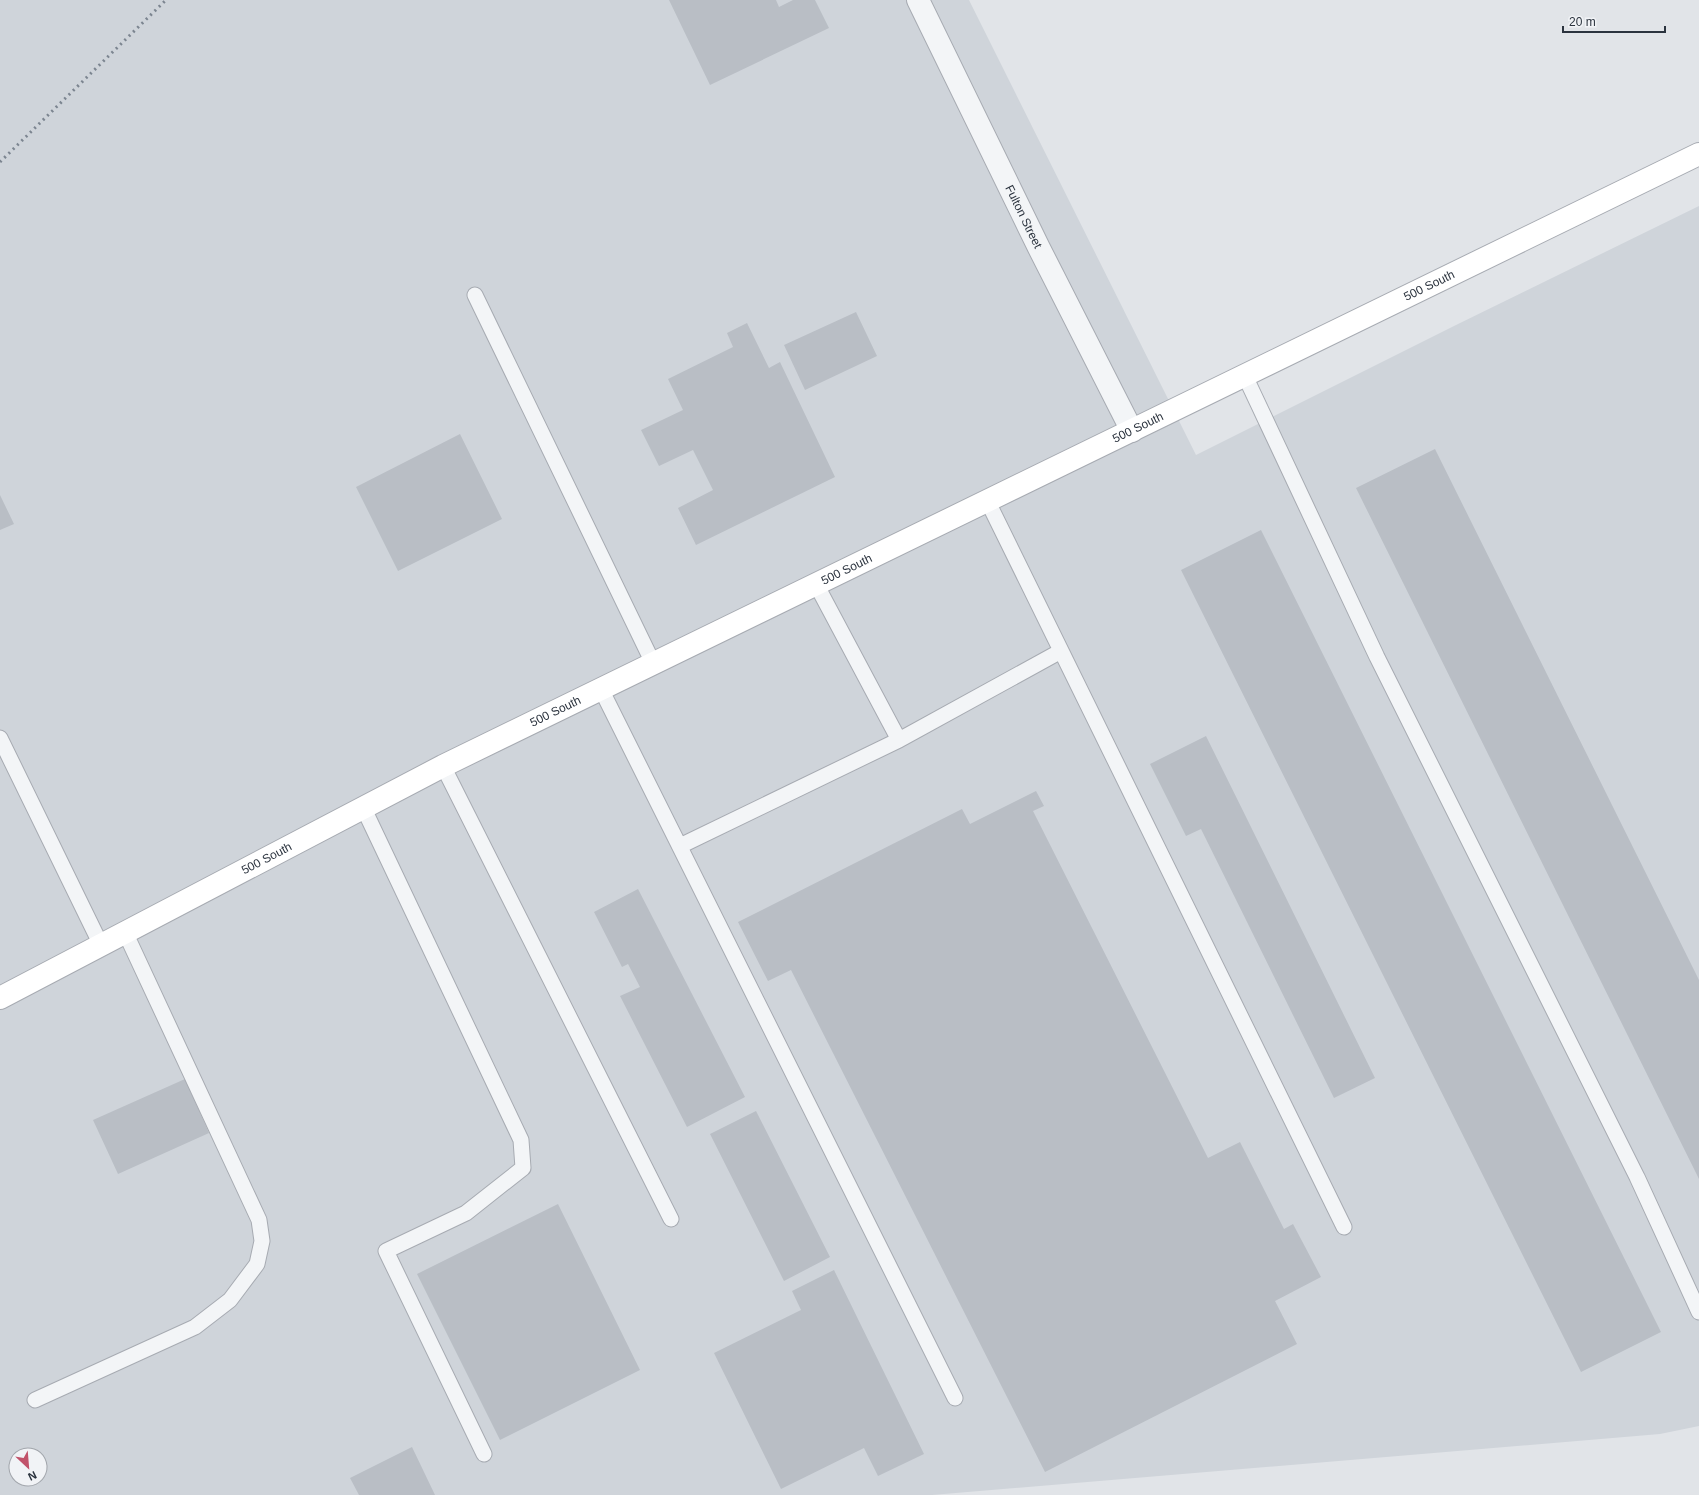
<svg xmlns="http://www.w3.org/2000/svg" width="1699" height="1495" font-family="Arial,sans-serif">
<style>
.built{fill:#cfd4da;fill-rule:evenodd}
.building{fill:#b9bec5}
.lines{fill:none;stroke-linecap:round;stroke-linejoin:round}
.lane-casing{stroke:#a7abb2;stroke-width:17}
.street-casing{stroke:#a7abb2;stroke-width:24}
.secondary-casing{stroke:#a7abb2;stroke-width:24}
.lane{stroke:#f3f5f7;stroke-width:15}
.street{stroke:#f3f5f7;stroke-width:22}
.secondary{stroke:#fff;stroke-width:22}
.rail{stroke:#7c8590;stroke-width:3;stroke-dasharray:2 4;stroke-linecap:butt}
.labels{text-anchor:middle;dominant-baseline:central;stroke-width:3;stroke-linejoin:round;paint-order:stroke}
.street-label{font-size:12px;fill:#2b333e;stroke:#f1f3f6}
</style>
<rect width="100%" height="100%" fill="#e1e4e8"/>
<path class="built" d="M 0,0 L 969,0 L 1196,455 L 1456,325 L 1699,206 L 1699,1426 L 1660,1434 L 932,1495 L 0,1495 ZM 16,1455 L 40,1455 L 40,1479 L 16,1479 Z"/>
<path class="building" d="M 669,0 L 776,0 L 779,7 L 793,0 L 815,0 L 829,28 L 710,85 Z
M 856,312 L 877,356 L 805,390 L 784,345 Z
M 747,323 L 769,368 L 780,362 L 835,477 L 696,545 L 678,508 L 713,490 L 693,450 L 659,466 L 641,430 L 683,410 L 668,379 L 733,347 L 727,333 Z
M 460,434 L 502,519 L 398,571 L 356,487 Z
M 1435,449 L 1699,980 L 1699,1179 L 1356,488 Z
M 0,495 L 14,524 L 0,530 Z
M 1261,530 L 1661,1332 L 1581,1372 L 1181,570 Z
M 1206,736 L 1375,1078 L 1334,1098 L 1201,829 L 1186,836 L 1150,764 Z
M 1036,791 L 1044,806 L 1033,811 L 1208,1158 L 1240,1142 L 1284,1229 L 1293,1224 L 1321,1277 L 1275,1301 L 1297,1344 L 1045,1472 L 791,970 L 768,981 L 738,922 L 962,809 L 970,824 Z
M 638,889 L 745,1097 L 687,1127 L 620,996 L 640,987 L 628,964 L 622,967 L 594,912 Z
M 185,1079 L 209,1133 L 118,1174 L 93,1120 Z
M 756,1111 L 830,1257 L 784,1281 L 710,1134 Z
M 558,1204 L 640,1370 L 500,1440 L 417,1274 Z
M 834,1270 L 924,1454 L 878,1476 L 864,1448 L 781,1489 L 714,1353 L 801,1310 L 792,1291 Z
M 412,1447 L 435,1495 L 359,1495 L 350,1478 Z"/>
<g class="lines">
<g class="lane-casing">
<path id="lane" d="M 475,295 L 653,663
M 1245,376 L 1377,657 L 1637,1177 L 1699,1312
M 988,502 L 1344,1227
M 816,584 L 899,740 L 1061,651
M 601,689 L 955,1398
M 0,738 L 101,945
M 443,766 L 671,1219
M 363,807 L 521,1140 L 523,1168 L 466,1213 L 386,1251 L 484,1454
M 680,846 L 899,740
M 35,1400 L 195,1327 L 230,1300 L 257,1264 L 262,1241 L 259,1220 L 125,932"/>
</g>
<g class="street-casing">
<g id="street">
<path id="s1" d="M 918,0 L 1039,248 L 1132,431"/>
</g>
</g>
<g class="secondary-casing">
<g id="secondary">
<path id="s2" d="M 0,998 L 443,766 L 1699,154"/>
</g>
</g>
<use href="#lane" class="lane"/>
<use href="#street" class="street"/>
<use href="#secondary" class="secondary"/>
<path class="rail" d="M 0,162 L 166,0"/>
</g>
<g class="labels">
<g class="street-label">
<text stroke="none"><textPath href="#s1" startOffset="241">Fulton Street</textPath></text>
<text stroke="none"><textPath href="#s2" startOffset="1597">500 South</textPath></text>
<text stroke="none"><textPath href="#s2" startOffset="1273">500 South</textPath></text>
<text stroke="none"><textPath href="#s2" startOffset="949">500 South</textPath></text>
<text stroke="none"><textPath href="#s2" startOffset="625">500 South</textPath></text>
<text stroke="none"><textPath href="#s2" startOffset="301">500 South</textPath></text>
</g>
</g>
<g transform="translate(28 1467) rotate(154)"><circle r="19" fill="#f1f3f6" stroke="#a2a6ac"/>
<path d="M0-3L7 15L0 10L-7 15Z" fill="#c1526a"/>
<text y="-6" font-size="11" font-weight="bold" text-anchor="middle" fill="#2b333e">N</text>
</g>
<path d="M1563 26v6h102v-6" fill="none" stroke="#2b333e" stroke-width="2"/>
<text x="1569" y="26" font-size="12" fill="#2b333e" stroke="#f1f3f6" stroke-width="3" paint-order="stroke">20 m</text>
</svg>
